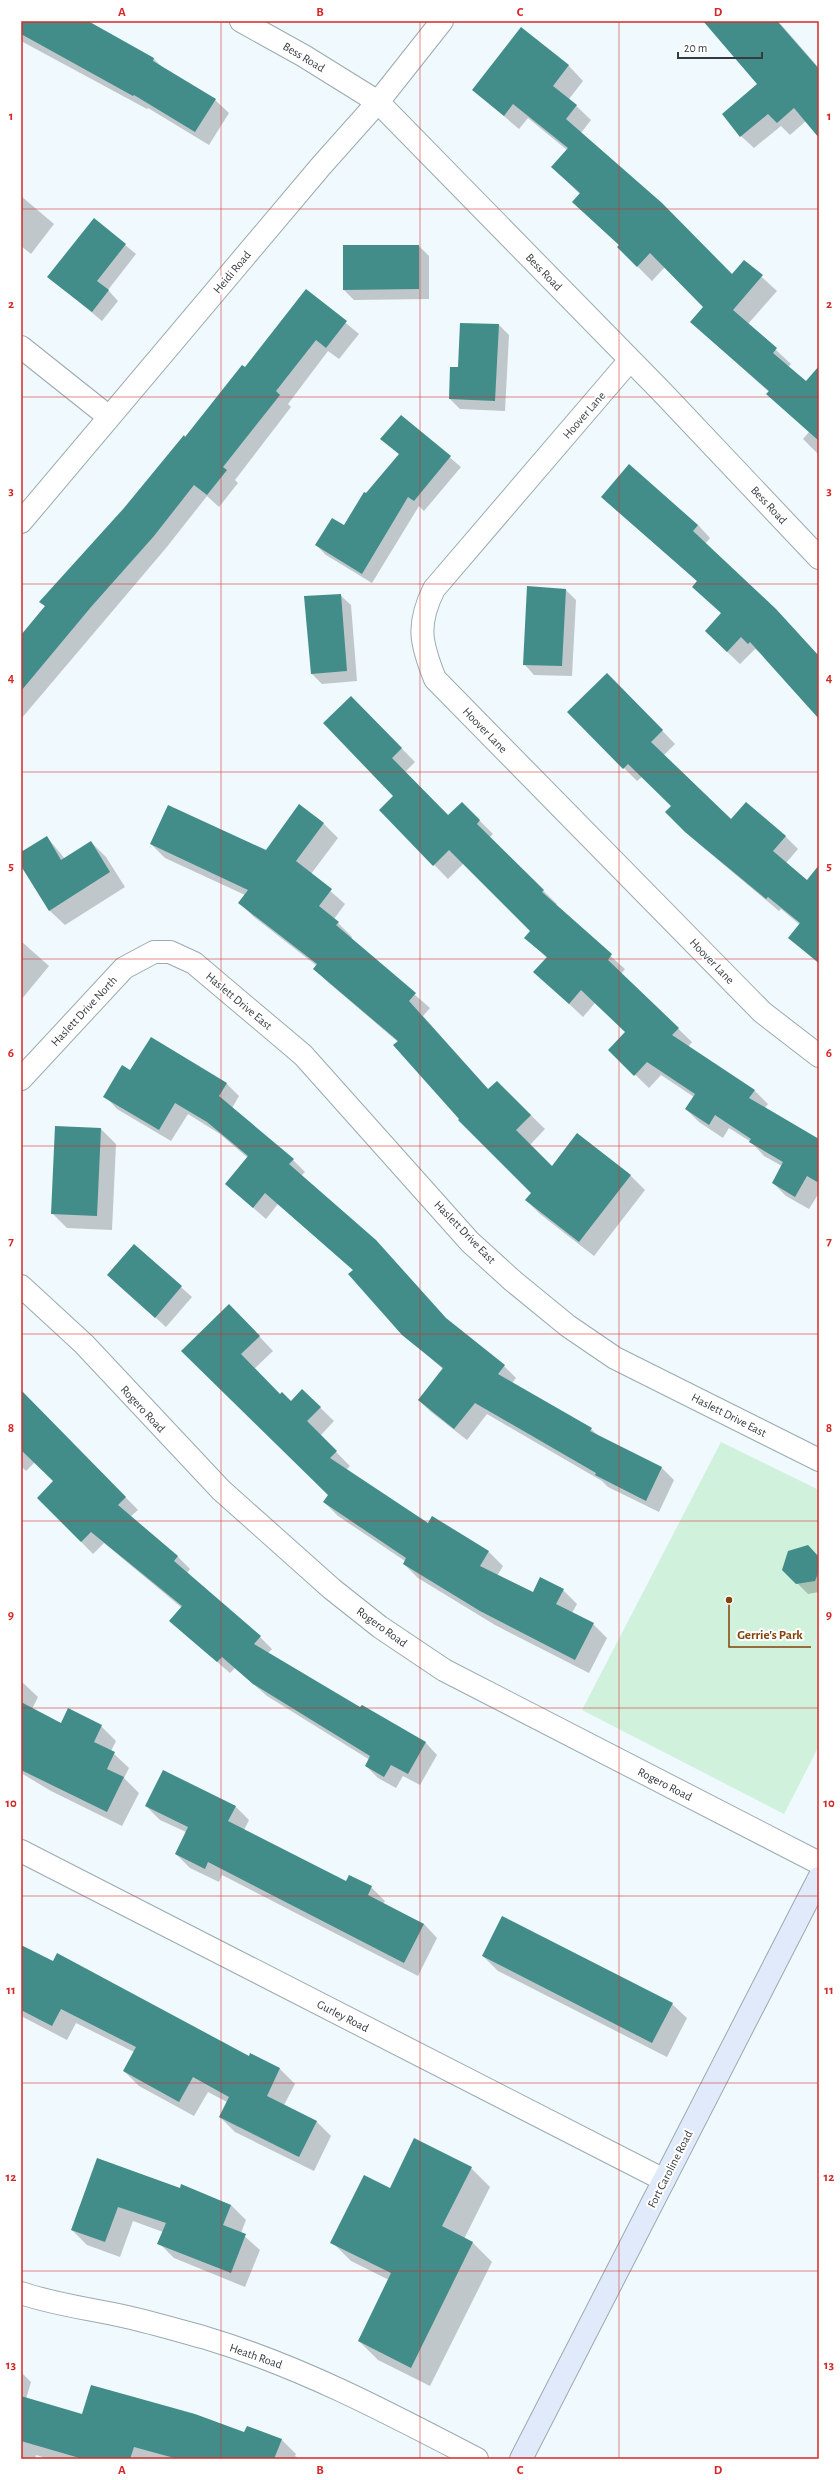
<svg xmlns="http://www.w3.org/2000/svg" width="840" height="2480" font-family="'Alegreya Sans',sans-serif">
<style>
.green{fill:#d0f2dd}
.shadow{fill:#0003}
.building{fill:#428d8a}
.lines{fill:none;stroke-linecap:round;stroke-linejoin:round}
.street-casing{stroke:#9baab1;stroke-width:24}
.secondary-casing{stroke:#9baab1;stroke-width:24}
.street{stroke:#fff;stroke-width:22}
.secondary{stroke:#e0eafa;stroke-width:22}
.grid{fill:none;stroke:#d62828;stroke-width:1;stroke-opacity:0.55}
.labels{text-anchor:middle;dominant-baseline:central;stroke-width:4;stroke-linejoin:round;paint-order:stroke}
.street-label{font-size:12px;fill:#353b3e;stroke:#fff}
.leader{fill:none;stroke:#824209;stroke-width:1.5}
.callout-dot{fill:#824209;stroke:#fff;stroke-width:1.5}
.callout-label{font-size:13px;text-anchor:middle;font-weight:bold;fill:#824209;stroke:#fff;stroke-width:4;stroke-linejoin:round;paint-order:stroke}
.neatline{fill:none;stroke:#d62828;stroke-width:1.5}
.grid-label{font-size:13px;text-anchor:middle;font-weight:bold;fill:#d62828}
</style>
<rect width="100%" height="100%" fill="#eff9fe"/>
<path class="green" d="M 721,1442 L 819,1490 L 819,1746 L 784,1814 L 582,1710 Z"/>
<path class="shadow" d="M 21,21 L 86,21 L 154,59 L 164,69 L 215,100 L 229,113 L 209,145 L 148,108 L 147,109 L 21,41 Z
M 718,21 L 778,21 L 819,68 L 819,137 L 806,121 L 790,135 L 781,126 L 754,148 L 741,136 L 723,114 L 759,84 Z
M 521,29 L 569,66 L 583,81 L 569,99 L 591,120 L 581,133 L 732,275 L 744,261 L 777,291 L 748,324 L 791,364 L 788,367 L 806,383 L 819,368 L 819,455 L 803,439 L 809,432 L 769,392 L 691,322 L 705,307 L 665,267 L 652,281 L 618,247 L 620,246 L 573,202 L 580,194 L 552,167 L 567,150 L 528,118 L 519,129 L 473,90 Z
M 21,196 L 54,224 L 31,254 L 21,246 Z
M 94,219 L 136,254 L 108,290 L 118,301 L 102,321 L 49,277 Z
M 419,246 L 429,256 L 429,299 L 354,300 L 344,290 Z
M 306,290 L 359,334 L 339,359 L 328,351 L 288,404 L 291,407 L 235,480 L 238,483 L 219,507 L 207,496 L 166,548 L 21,719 L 21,637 L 46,607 L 41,602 L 125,509 L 245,369 Z
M 499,325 L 509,335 L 505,411 L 460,409 L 450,399 L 459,368 Z
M 401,416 L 461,467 L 424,511 L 419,506 L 372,583 L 326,555 L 316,545 L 344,526 L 366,495 L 400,455 L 382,439 Z
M 602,497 L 698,525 L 710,538 L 705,544 L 819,657 L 819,717 L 763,655 L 755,649 L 740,664 L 719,644 L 722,614 L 698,582 Z
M 566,590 L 576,600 L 572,676 L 534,675 L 524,664 Z
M 340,595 L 351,605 L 357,681 L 322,684 L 312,674 Z
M 620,687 L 675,744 L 664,755 L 732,820 L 785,836 L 798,849 L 786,863 L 819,891 L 819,964 L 790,938 L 800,925 L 781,909 L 779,911 L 699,844 L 679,825 L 672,806 L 642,777 L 637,781 L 568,712 Z
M 365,711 L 415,762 L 405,772 L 449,816 L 462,803 L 493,834 L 489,838 L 557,904 L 555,906 L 625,969 L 621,974 L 692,1042 L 688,1047 L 754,1090 L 768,1104 L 764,1109 L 819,1140 L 819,1193 L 809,1209 L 786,1196 L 773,1183 L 782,1166 L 764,1156 L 751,1142 L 729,1128 L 723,1138 L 699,1122 L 686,1109 L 694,1097 L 661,1075 L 649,1088 L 623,1063 L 626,1032 L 595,1003 L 583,1017 L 535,972 L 547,958 L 526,938 L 531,931 L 464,863 L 448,879 L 380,810 L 395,796 Z
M 300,806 L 324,824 L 338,838 L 311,874 L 345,904 L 334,919 L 352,937 L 351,939 L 430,1008 L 423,1016 L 489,1090 L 497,1082 L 545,1129 L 530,1145 L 552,1167 L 577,1134 L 631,1176 L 645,1190 L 594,1256 L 540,1214 L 526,1200 L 532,1193 L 460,1119 L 398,1042 L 329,983 L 315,969 L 317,966 L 254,917 L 240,903 L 245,895 L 165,858 L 151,844 L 266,852 Z
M 47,837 L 65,859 L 91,842 L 106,857 L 125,887 L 65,925 L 50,911 L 21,864 L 21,854 Z
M 21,941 L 49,966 L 21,1000 Z
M 151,1038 L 227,1084 L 239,1096 L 232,1108 L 293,1160 L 305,1172 L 301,1176 L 375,1240 L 450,1323 L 504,1366 L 516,1378 L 512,1383 L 591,1429 L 600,1437 L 662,1468 L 674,1480 L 659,1512 L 608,1487 L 602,1481 L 487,1414 L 467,1440 L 431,1412 L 419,1400 L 443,1369 L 403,1334 L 354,1271 L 278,1204 L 266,1219 L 226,1184 L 248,1158 L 220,1134 L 188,1114 L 171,1141 L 117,1109 L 105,1096 L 131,1071 Z
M 101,1129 L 116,1144 L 112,1230 L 67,1228 L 52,1213 Z
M 134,1245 L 192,1297 L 166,1327 L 108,1275 Z
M 243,1319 L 273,1351 L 254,1369 L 280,1396 L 291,1402 L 302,1390 L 334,1421 L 320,1436 L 350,1466 L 346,1470 L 428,1525 L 433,1518 L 489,1552 L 503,1566 L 497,1576 L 533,1594 L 563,1590 L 577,1604 L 572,1613 L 593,1624 L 607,1638 L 589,1673 L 495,1625 L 418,1578 L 404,1564 L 405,1561 L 338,1516 L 324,1502 L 329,1495 L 182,1351 Z
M 21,1391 L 138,1510 L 130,1517 L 178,1557 L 190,1569 L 187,1573 L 260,1637 L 272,1649 L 268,1653 L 361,1709 L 425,1742 L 437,1755 L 420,1785 L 403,1776 L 396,1788 L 378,1778 L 366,1766 L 370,1760 L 267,1696 L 235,1668 L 230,1673 L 183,1633 L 182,1608 L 104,1543 L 93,1554 L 38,1498 L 54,1481 L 35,1462 L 26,1471 L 21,1466 Z
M 819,1558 L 819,1592 L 808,1594 L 783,1569 Z
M 21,1681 L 38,1697 L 32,1709 L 61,1725 L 101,1726 L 116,1741 L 111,1751 L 129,1768 L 124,1778 L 139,1793 L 122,1826 L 51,1791 L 21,1773 Z
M 146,1806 L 235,1806 L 249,1820 L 244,1830 L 346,1883 L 371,1887 L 385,1901 L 383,1904 L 424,1924 L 437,1938 L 418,1976 L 222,1875 L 219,1882 L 190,1868 L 176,1854 L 186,1832 L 160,1820 Z
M 21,1946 L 249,2057 L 251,2054 L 280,2069 L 295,2084 L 284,2105 L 316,2121 L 331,2136 L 314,2171 L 235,2132 L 220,2117 L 227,2102 L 208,2092 L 194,2116 L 139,2086 L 124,2071 L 134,2052 L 76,2023 L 67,2040 L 21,2016 Z
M 483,1956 L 672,2004 L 687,2018 L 667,2057 L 498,1971 Z
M 98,2159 L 181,2189 L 182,2186 L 231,2205 L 246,2220 L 241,2233 L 260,2250 L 245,2287 L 174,2258 L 159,2243 L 163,2232 L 133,2221 L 120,2257 L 87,2245 L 72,2230 Z
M 471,2168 L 490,2187 L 464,2239 L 473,2243 L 492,2262 L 430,2386 L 378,2360 L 359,2341 L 389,2280 L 351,2261 L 332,2242 L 391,2189 Z
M 21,2372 L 31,2382 L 26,2399 L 83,2416 L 281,2439 L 296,2454 L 295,2456 L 300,2459 L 49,2459 L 36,2455 L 35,2459 L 21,2459 Z"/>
<path class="building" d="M 21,21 L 88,21 L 154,58 L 153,61 L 216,99 L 195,132 L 134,95 L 133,96 L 21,34 Z
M 703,21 L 777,21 L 819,69 L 819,138 L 794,108 L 777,123 L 768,114 L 740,137 L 722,114 L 757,84 Z
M 521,27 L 569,65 L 553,86 L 577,105 L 566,119 L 662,203 L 732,274 L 744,260 L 763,275 L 733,310 L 777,348 L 773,353 L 806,381 L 819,366 L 819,441 L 766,394 L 769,391 L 690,322 L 703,307 L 650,253 L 637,267 L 617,247 L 619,245 L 572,202 L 580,193 L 551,167 L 568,148 L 513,104 L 504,116 L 472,90 Z
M 94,218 L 126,244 L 97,281 L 109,290 L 92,312 L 47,277 Z
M 343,245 L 419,245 L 419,289 L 343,290 Z
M 306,289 L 347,321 L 326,348 L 316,340 L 276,391 L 280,395 L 223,467 L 227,470 L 207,495 L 194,485 L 154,536 L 91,607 L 21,691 L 21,635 L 45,606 L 39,602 L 124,508 L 184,435 L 185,437 L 242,365 L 245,367 Z
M 460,323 L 499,324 L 495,401 L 449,399 L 450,367 L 458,367 Z
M 401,415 L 451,456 L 414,501 L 408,497 L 362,574 L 315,545 L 332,518 L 344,525 L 364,492 L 366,493 L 399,454 L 380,439 Z
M 629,464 L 698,525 L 693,531 L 776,609 L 819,656 L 819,719 L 750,642 L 748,644 L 741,637 L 727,652 L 705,631 L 721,613 L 692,587 L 697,581 L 601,497 Z
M 527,586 L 566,589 L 562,666 L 523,665 Z
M 341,594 L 347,671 L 311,674 L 304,596 Z
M 607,673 L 663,730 L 651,742 L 731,819 L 746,802 L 786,836 L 773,851 L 807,880 L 819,865 L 819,963 L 788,938 L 800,923 L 768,897 L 766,899 L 685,832 L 665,812 L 671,806 L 628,764 L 623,769 L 567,712 Z
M 351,696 L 402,748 L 392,758 L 448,815 L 462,802 L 480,820 L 477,824 L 544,890 L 542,892 L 612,954 L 608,960 L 679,1028 L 672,1035 L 755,1090 L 749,1098 L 819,1139 L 819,1183 L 807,1176 L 795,1197 L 772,1183 L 783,1162 L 749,1142 L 751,1139 L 715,1115 L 709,1125 L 685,1109 L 695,1094 L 647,1062 L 634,1076 L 608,1050 L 625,1032 L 581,990 L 569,1004 L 533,972 L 547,957 L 524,938 L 530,931 L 449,850 L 433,866 L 379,810 L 393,796 L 323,723 Z
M 299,804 L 324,823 L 296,861 L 332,889 L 319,906 L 339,922 L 336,925 L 416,993 L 409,1001 L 488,1089 L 497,1081 L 531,1115 L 516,1130 L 552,1166 L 577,1133 L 631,1175 L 579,1242 L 525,1200 L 531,1193 L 458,1120 L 459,1119 L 393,1045 L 398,1041 L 313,969 L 317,964 L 238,903 L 248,890 L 150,844 L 168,805 L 266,850 Z
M 47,836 L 61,860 L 91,841 L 110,872 L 49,911 L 21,866 L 21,852 Z
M 151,1037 L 227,1083 L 219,1096 L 294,1159 L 289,1164 L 376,1240 L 446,1318 L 505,1365 L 498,1374 L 592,1428 L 590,1431 L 662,1467 L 646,1501 L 595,1475 L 596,1473 L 475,1403 L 454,1429 L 418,1400 L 443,1368 L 402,1335 L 348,1274 L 353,1270 L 265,1193 L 253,1208 L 225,1184 L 248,1156 L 207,1122 L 175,1103 L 159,1130 L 103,1097 L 122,1065 L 130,1070 Z
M 55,1126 L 101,1128 L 97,1216 L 51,1214 Z
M 134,1244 L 182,1286 L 155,1318 L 107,1275 Z
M 229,1304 L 260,1336 L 241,1354 L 280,1394 L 282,1392 L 291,1401 L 302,1389 L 321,1407 L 307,1421 L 337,1451 L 330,1458 L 428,1523 L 432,1516 L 489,1551 L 480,1566 L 533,1592 L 540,1577 L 564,1589 L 556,1604 L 594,1623 L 575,1660 L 480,1611 L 403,1564 L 406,1558 L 323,1502 L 328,1495 L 181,1351 Z
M 21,1390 L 126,1497 L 118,1505 L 178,1556 L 174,1561 L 261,1636 L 254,1644 L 360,1707 L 362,1705 L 426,1742 L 408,1774 L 391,1765 L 384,1777 L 365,1766 L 370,1756 L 253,1684 L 222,1657 L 217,1662 L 169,1621 L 182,1606 L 91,1532 L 81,1542 L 37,1498 L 53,1481 L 21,1450 Z
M 808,1545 L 819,1557 L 819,1571 L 815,1581 L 796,1584 L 782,1570 L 788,1551 Z
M 21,1702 L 61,1723 L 68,1708 L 102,1725 L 94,1742 L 115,1752 L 107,1769 L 124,1777 L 107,1812 L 21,1770 Z
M 163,1770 L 236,1806 L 228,1821 L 346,1881 L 349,1875 L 372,1886 L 368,1895 L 424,1924 L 404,1963 L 208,1862 L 205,1869 L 175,1854 L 188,1827 L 145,1806 Z
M 502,1916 L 673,2003 L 652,2043 L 482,1956 Z
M 21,1945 L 53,1961 L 57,1953 L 249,2056 L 250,2053 L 280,2068 L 267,2096 L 317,2121 L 299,2157 L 219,2117 L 229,2097 L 193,2077 L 179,2102 L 123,2071 L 136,2047 L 61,2009 L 52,2026 L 21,2010 Z
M 414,2138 L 472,2167 L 442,2226 L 473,2242 L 411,2368 L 358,2341 L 391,2273 L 330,2243 L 364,2175 L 390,2188 Z
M 97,2158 L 180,2188 L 181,2184 L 231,2205 L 223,2225 L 246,2234 L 231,2273 L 157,2244 L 166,2223 L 118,2207 L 105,2242 L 71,2230 Z
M 91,2385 L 195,2414 L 244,2432 L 247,2426 L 282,2439 L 274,2459 L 178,2459 L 134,2447 L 130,2459 L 83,2459 L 21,2441 L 21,2396 L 82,2414 Z"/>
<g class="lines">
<g class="street-casing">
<path id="street" d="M 241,21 L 304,56 L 378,102 L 662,392 L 819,558
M 21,347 L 109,417
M 630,360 L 434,589 C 416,625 421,644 435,679 L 762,1012 L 819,1056
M 21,522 L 321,166 L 378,102 L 442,21
M 21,1079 L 124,968 L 154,952 L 170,952 L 194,963 L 303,1055 L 470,1242 L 513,1281 L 568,1326 L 615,1358 L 819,1460
M 21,1286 L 84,1344 L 221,1490 L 332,1589 L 380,1627 L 444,1670 L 819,1863
M 21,1851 L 664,2180
M 21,2293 C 56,2305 92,2309 127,2317 C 154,2323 180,2331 206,2338 C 302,2367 389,2413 477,2459"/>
</g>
<g class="secondary-casing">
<path id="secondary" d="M 521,2459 L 819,1878"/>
</g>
<use href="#street" class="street"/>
<use href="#secondary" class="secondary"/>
</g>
<path class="grid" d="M 221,21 L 221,2459M 420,21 L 420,2459M 619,21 L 619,2459M 21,209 L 819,209M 21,397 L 819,397M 21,584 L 819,584M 21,772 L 819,772M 21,959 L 819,959M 21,1146 L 819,1146M 21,1334 L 819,1334M 21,1521 L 819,1521M 21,1708 L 819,1708M 21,1896 L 819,1896M 21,2083 L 819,2083M 21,2271 L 819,2271"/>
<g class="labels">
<g class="street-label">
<text transform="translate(304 57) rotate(31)">Bess Road</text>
<text transform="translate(232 272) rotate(-50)">Heidi Road</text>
<text transform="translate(544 272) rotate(46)">Bess Road</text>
<text transform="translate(584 415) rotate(-49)">Hoover Lane</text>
<text transform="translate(769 505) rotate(47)">Bess Road</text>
<text transform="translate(485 730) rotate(46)">Hoover Lane</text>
<text transform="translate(712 961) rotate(46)">Hoover Lane</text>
<text transform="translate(239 1001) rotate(40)">Haslett Drive East</text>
<text transform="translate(84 1011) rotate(-47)">Haslett Drive North</text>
<text transform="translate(465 1232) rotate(46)">Haslett Drive East</text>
<text transform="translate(143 1409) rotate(47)">Rogero Road</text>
<text transform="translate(729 1415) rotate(27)">Haslett Drive East</text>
<text transform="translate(382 1627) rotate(36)">Rogero Road</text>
<text transform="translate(665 1784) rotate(27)">Rogero Road</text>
<text transform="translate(343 2016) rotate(27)">Gurley Road</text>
<text transform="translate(670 2169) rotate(-63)">Fort Caroline Road</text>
<text transform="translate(256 2356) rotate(19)">Heath Road</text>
</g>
</g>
<path class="leader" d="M729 1600L729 1647H811"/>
<circle class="callout-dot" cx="729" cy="1600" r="4"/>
<g class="callout-label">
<text x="770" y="1639">Gerrie's Park</text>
</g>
<rect width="840" height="2480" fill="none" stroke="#ffffff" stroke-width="44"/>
<path d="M678 52v6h84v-6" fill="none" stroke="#353b3e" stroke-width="2"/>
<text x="684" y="52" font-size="12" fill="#353b3e" stroke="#ffffff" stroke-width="3" paint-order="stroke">20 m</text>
<rect x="22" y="22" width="796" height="2436" class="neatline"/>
<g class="grid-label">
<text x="122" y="16">A</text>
<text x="320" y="16">B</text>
<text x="520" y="16">C</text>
<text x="718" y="16">D</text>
<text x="11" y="120">1</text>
<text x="829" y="120">1</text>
<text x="11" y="308">2</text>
<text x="829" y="308">2</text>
<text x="11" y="495">3</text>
<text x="829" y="495">3</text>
<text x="11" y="682">4</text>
<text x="829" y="682">4</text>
<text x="11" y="870">5</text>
<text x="829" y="870">5</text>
<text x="11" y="1057">6</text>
<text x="829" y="1057">6</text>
<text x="11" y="1245">7</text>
<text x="829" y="1245">7</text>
<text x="11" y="1432">8</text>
<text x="829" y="1432">8</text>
<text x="11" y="1619">9</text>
<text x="829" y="1619">9</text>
<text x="11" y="1807">10</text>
<text x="829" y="1807">10</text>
<text x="11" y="1994">11</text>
<text x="829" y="1994">11</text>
<text x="11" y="2181">12</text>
<text x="829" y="2181">12</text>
<text x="11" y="2369">13</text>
<text x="829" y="2369">13</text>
<text x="122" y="2474">A</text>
<text x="320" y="2474">B</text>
<text x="520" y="2474">C</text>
<text x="718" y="2474">D</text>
</g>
</svg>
